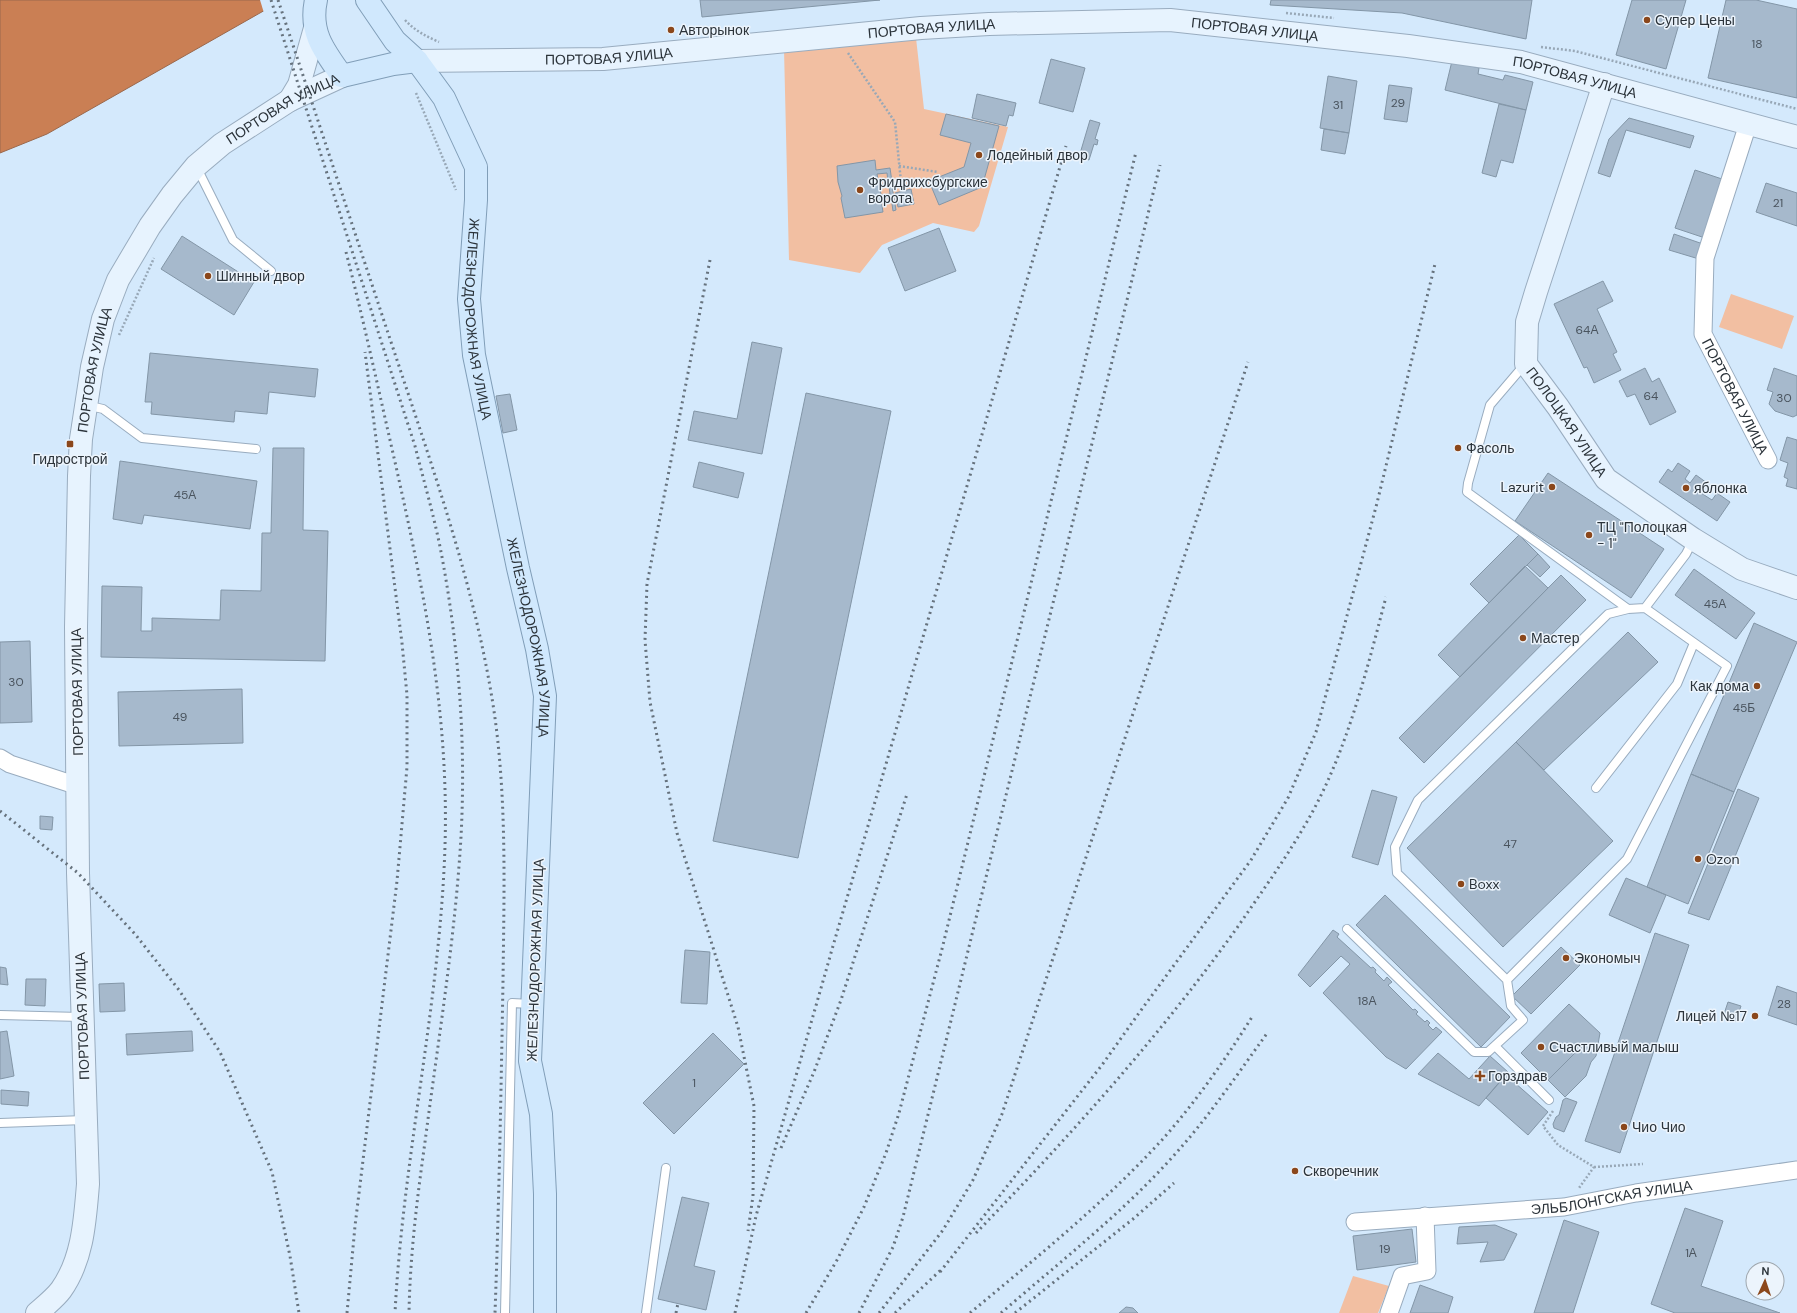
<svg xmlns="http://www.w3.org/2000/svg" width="1797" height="1313" font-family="'DM Sans',sans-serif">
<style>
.green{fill:#f2bfa2}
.water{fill:#ca7f54;stroke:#9a684c}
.pier{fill:#d4e9fc}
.building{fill:#a6b9cc;stroke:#8396a7}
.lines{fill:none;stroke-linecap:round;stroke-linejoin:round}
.lane-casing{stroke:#99acbf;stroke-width:10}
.street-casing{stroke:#99acbf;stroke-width:19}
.secondary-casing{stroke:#99acbf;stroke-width:24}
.primary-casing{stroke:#819eb8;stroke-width:24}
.path{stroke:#98a8b7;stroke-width:2.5;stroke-dasharray:2 2;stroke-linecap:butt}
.lane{stroke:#fff;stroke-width:8}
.street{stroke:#fff;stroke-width:17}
.secondary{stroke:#e7f3fe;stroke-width:22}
.primary{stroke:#d0e8fd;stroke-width:22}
.rail{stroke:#66727d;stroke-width:3;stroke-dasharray:2 4;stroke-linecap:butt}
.poi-dot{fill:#8b471b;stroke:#ecf4fc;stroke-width:1.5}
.labels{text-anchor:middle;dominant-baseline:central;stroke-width:3;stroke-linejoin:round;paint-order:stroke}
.number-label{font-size:12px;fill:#4a545e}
.poi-label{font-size:14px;fill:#2b333a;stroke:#ecf4fc;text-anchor:start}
.street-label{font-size:14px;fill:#2b333a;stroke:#ecf4fc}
</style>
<rect width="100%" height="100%" fill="#d4e9fc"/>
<path class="green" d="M 916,38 L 924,109 L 1008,127 L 979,226 L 974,232 L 933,223 L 882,245 L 860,273 L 789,260 L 784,49 Z
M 1731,294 L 1794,316 L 1782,349 L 1719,327 Z
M 1353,1276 L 1389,1286 L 1378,1313 L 1339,1313 Z"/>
<path class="water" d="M 0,0 L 276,0 L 274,5 L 47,134 L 0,153 Z"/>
<path class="pier" d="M 260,0 L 278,0 L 275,6 L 264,13 Z"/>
<path class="building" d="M 700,0 L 880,0 L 702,17 Z
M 1271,0 L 1532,0 L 1526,39 L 1402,13 L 1270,5 Z
M 1632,0 L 1686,0 L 1666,69 L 1616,55 Z
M 1726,0 L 1756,0 L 1797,9 L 1797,98 L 1708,78 Z
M 1051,59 L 1085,68 L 1073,112 L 1039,103 Z
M 1452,61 L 1479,68 L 1478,74 L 1503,80 L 1505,75 L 1533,82 L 1526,110 L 1445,90 Z
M 1328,76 L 1357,81 L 1349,133 L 1320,128 Z
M 1389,85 L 1412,88 L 1407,122 L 1384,119 Z
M 977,94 L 1016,103 L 1013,116 L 1009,115 L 1006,126 L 972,118 Z
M 1499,104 L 1526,110 L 1513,163 L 1501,160 L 1496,177 L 1482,173 Z
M 946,114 L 999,126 L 982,187 L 939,205 L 929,181 L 964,167 L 971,143 L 940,135 Z
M 1629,118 L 1694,136 L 1690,148 L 1626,130 L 1610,177 L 1598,173 L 1609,139 Z
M 1090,120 L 1100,123 L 1095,139 L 1098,140 L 1097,145 L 1094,144 L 1089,160 L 1079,157 Z
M 1324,129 L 1349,133 L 1345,154 L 1321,150 Z
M 875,160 L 876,170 L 890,168 L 892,182 L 888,182 L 887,173 L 877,174 L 879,185 L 881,194 L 880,195 L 890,194 L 889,186 L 892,186 L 896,210 L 893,211 L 891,197 L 881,199 L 883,212 L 845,218 L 841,198 L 842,196 L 838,182 L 837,166 Z
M 1695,170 L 1725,180 L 1705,238 L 1675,228 Z
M 1766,183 L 1797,193 L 1797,226 L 1756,212 Z
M 911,189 L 914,204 L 898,207 L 895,193 Z
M 939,228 L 956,271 L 905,291 L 888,248 Z
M 1674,234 L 1703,244 L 1699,259 L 1669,250 Z
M 182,236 L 254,282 L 234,315 L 161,269 Z
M 1603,281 L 1613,301 L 1597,309 L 1617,352 L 1613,354 L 1621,370 L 1594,383 L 1587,367 L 1584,368 L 1554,304 Z
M 752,342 L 782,348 L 762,454 L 688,440 L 694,411 L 737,419 Z
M 150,353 L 318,369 L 315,397 L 269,392 L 267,414 L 235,411 L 234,422 L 151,414 L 152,402 L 145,402 Z
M 1645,368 L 1652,382 L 1659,378 L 1676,412 L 1650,425 L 1635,394 L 1627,397 L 1619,381 Z
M 1774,368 L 1797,376 L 1797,415 L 1793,417 L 1775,411 L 1769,404 L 1773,392 L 1767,390 Z
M 806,393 L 891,411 L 798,858 L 713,841 Z
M 510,394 L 517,430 L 503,433 L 496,396 Z
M 1787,437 L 1797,440 L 1797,489 L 1786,486 L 1788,479 L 1784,477 L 1788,463 L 1780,460 Z
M 273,448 L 304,448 L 303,530 L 328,531 L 325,661 L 101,657 L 102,586 L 142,587 L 141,631 L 152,631 L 152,618 L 220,620 L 221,590 L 261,591 L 262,533 L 271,533 Z
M 120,461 L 257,481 L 250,529 L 144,515 L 142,524 L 113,519 Z
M 699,462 L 744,473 L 738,498 L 693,487 Z
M 1678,463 L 1690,471 L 1685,479 L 1690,483 L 1696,475 L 1707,483 L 1701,493 L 1712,500 L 1717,493 L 1730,502 L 1717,521 L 1659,482 L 1668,469 L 1672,472 Z
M 1548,473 L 1664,549 L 1631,598 L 1515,521 Z
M 1519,535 L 1538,554 L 1489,603 L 1470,584 Z
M 1538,554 L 1550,567 L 1540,577 L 1527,565 Z
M 1525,566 L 1548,588 L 1460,677 L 1438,655 Z
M 1694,569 L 1755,613 L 1736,639 L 1675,595 Z
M 1561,575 L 1586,600 L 1424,763 L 1399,738 Z
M 1754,623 L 1797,642 L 1734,792 L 1691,774 Z
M 1628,632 L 1658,662 L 1544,770 L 1516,742 Z
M 30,641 L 32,722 L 0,723 L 0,642 Z
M 242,689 L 243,743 L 119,746 L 118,692 Z
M 1516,742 L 1613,841 L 1503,947 L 1407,848 Z
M 1691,774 L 1734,792 L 1688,904 L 1647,887 Z
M 1738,789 L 1759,798 L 1709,920 L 1688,913 Z
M 1372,790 L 1397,797 L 1378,865 L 1352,857 Z
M 40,816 L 53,817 L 52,830 L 40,829 Z
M 1626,878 L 1666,895 L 1650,933 L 1609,915 Z
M 1385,895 L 1510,1017 L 1481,1047 L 1356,925 Z
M 1333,930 L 1339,934 L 1337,937 L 1371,968 L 1373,967 L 1376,970 L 1375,972 L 1384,981 L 1387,977 L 1392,982 L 1388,985 L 1413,1010 L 1415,1009 L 1418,1012 L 1416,1014 L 1425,1022 L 1427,1020 L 1430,1023 L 1428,1025 L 1433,1030 L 1436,1027 L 1442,1032 L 1406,1069 L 1386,1057 L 1323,993 L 1350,964 L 1341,956 L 1310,987 L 1298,975 Z
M 1655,933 L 1689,945 L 1620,1153 L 1585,1141 Z
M 1561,947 L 1580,965 L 1531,1014 L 1512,996 Z
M 685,950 L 710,952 L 707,1004 L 681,1003 Z
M 0,967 L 6,968 L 8,985 L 0,984 Z
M 26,979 L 46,979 L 45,1006 L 25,1005 Z
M 124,983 L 125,1011 L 100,1012 L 99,984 Z
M 1777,986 L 1797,993 L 1797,1025 L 1768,1015 Z
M 1728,1002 L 1741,1006 L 1736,1021 L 1723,1017 Z
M 1569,1004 L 1600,1033 L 1597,1050 L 1590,1043 L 1583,1049 L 1581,1047 L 1548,1080 L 1521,1053 Z
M 7,1031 L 14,1076 L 0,1079 L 0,1032 Z
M 192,1031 L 193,1051 L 127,1055 L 126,1034 Z
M 713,1033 L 744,1064 L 674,1134 L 643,1103 Z
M 1590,1043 L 1597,1050 L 1596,1056 L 1591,1062 L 1586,1076 L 1565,1097 L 1548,1080 L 1581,1047 L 1583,1049 Z
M 1438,1053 L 1469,1079 L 1490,1056 L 1508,1072 L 1479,1106 L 1418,1074 Z
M 1506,1075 L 1548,1112 L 1528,1135 L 1486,1098 Z
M 1,1090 L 29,1092 L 28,1106 L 1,1104 Z
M 1566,1098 L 1577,1102 L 1564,1132 L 1554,1128 L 1553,1124 L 1556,1117 L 1559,1115 L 1563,1100 Z
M 682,1197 L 709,1203 L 694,1266 L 715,1271 L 706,1310 L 658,1299 Z
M 1685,1208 L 1723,1221 L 1701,1286 L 1780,1313 L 1675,1313 L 1651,1304 Z
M 1564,1220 L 1599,1232 L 1573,1313 L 1534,1313 Z
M 1495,1225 L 1517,1234 L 1504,1260 L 1480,1262 L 1488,1242 L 1457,1244 L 1459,1227 Z
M 1412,1229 L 1416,1262 L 1357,1270 L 1353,1236 Z
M 1420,1285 L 1453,1297 L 1448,1313 L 1410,1313 Z
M 1126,1307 L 1133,1308 L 1138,1313 L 1119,1313 Z"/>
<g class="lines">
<g class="lane-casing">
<path id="lane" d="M 197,168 L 233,240 L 271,271
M 1525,364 L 1490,405 L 1468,483 L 1467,492 L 1628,609
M 86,405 L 103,409 L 142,438 L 256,449
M 1596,788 L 1677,684 L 1694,643
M 1347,929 L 1474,1052 L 1488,1052 L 1523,1020 L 1511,1006 L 1507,980 L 1627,859 L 1727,666 L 1645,608 L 1686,554 L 1693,540
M 1507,980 L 1397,873 L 1395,847 L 1418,800 L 1608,614 L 1628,609 L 1645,608
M 0,1015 L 81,1017
M 1495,1046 L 1549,1100
M 0,1123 L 85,1120
M 505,1313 L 512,1003 L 531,1004
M 646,1313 L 666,1168"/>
</g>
<g class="street-casing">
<g id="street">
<path id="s1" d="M 1748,124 L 1705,258 L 1703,334 L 1768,460"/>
<path d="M 0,758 L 10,764 L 78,786"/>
<path id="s2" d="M 1355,1222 L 1564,1207 L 1636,1193 L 1797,1170"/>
<path d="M 1389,1313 L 1402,1276 L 1427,1271 L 1425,1216"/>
</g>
</g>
<g class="secondary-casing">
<g id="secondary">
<path id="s3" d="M 417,61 L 603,59 L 921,28 L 989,24 L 1170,20 L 1408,46 L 1521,62 L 1797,137"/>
<path id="s4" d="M 1604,84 L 1536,292 L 1527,322 L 1526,364 L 1558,407 L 1606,479 L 1693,539 L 1742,569 L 1797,588"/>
<path d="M 290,100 L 299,85 L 315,28"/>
<path id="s5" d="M 37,1313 C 45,1306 55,1298 61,1290 C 83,1259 85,1220 88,1184 L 78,873 L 76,627 L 79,476 L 81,439 L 92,367 L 103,319 L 118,280 L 150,226 L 172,195 L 196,166 L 222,144 L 290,100 L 342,76"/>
</g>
</g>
<g class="primary-casing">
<g id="primary">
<path d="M 316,0 C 309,32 324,51 342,76 L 393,64 L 417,61"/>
<path id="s6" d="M 367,0 L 395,41 L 417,61 L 444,98 L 476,167 L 476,200 L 469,299 L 474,355 L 518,568 L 537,649 L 545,696 L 530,1061 L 541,1114 L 545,1194 L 545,1313"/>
</g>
</g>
<path class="path" d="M 1286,13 L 1334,18
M 405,20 C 415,31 426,36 439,42
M 1541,47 L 1575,51 L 1797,109
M 848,53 L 895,122 L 901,182 L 879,185
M 416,93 L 456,190
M 899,166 L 938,172
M 119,335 L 154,258
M 1553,1111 L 1543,1126 L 1558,1145 L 1594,1167 L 1579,1188
M 1594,1167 L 1643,1164"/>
<use href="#lane" class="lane"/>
<use href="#street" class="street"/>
<use href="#secondary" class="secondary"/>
<use href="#primary" class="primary"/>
<path class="rail" d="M 271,0 L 415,446 C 424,482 435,519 442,557 C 459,649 466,743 461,837 C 455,939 438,1041 425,1142 C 417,1199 410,1256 409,1313
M 278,0 C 318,120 357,240 397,360 C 435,475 476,591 494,711 C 507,800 504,892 503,982 C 501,1092 499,1203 495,1313
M 346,252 C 364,322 379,392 395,462 C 424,592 449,713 445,846 C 440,1003 403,1157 395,1313
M 710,260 L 647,584 L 645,640 L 650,702 L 677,833 L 738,1027 L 754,1106 L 753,1196 L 748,1231
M 0,811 L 78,873 L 135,934 L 179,990 L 220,1052 L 272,1172 L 290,1256 L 299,1313
M 781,1148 L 814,1072 L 841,1000 L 907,794
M 976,1233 C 1070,1136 1160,1036 1239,925 C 1265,887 1292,850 1314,809 C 1349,743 1367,669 1386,597
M 940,1272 L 1102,1065 L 1139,1013 L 1251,860 L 1288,798 L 1316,732 L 1377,503 L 1435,264
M 347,1313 L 355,1226 L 397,881 L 407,767 L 407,695 L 402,643 L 365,352
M 676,1313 L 678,1303
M 735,1313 L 756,1216 L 833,946 L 1066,146
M 806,1313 L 837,1260 L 864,1207 L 886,1153 L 899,1113 L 942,949 L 1136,152
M 859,1313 L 893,1247 L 903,1217 L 1160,165
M 879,1313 L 943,1230 L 973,1180 L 1002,1114 L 1248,362
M 895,1313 L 943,1268
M 970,1313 C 1036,1258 1103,1204 1161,1141 C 1195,1103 1225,1060 1252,1017
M 1001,1313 C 1061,1261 1124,1212 1177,1152 C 1210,1115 1239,1072 1268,1032
M 1015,1313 L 1133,1219 L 1174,1183"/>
</g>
<g class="poi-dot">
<circle cx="1647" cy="20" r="4"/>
<circle cx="671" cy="30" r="4"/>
<circle cx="979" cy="155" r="4"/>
<circle cx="860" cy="190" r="4"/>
<circle cx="208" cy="276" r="4"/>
<rect x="66" y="440" width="8" height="8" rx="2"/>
<circle cx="1458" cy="448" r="4"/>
<circle cx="1552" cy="487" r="4"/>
<circle cx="1686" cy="488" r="4"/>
<circle cx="1589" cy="535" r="4"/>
<circle cx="1523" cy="638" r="4"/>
<circle cx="1757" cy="686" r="4"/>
<circle cx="1698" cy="859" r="4"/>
<circle cx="1461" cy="884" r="4"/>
<circle cx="1566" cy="958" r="4"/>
<circle cx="1755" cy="1016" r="4"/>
<circle cx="1541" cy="1047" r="4"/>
<path d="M1478 1070h4v4h4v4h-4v4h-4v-4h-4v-4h4z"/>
<circle cx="1624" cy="1127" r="4"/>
<circle cx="1295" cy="1171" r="4"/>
</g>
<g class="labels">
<g class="number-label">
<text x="1757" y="44">18</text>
<text x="1398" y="103">29</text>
<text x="1338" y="105">31</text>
<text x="1778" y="203">21</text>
<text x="1587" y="330">64А</text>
<text x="1651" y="396">64</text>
<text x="1784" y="398">30</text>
<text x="185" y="495">45А</text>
<text x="1715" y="604">45А</text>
<text x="16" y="682">30</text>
<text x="1744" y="708">45Б</text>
<text x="180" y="717">49</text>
<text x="1510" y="844">47</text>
<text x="1367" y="1001">18А</text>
<text x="1784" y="1004">28</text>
<text x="694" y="1083">1</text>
<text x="1385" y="1249">19</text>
<text x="1691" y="1253">1А</text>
</g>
<g class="poi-label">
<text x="1655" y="20">Супер Цены</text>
<text x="679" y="30">Авторынок</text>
<text x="987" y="155">Лодейный двор</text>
<text x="868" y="182">Фридрихсбургские<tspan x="868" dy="16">ворота</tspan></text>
<text x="216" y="276">Шинный двор</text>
<text x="1466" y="448">Фасоль</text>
<text x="70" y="459" text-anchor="middle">Гидрострой</text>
<text x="1544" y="487" text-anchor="end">Lazurit</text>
<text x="1694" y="488">яблонка</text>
<text x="1597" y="527">ТЦ "Полоцкая<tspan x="1597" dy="16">- 1"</tspan></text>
<text x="1531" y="638">Мастер</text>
<text x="1749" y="686" text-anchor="end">Как дома</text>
<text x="1706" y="859">Ozon</text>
<text x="1469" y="884">Boxx</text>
<text x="1574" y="958">Экономыч</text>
<text x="1747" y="1016" text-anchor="end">Лицей №17</text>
<text x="1549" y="1047">Счастливый малыш</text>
<text x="1488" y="1076">Горздрав</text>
<text x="1632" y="1127">Чио Чио</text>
<text x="1303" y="1171">Скворечник</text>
</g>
<g class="street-label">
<text stroke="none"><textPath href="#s3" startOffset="516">ПОРТОВАЯ УЛИЦА</textPath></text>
<text stroke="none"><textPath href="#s3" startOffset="840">ПОРТОВАЯ УЛИЦА</textPath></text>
<text stroke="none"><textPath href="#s3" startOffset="192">ПОРТОВАЯ УЛИЦА</textPath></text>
<text stroke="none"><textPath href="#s3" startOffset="1164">ПОРТОВАЯ УЛИЦА</textPath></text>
<text stroke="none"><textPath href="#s5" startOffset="1296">ПОРТОВАЯ УЛИЦА</textPath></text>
<text stroke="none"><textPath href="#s6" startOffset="354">ЖЕЛЕЗНОДОРОЖНАЯ УЛИЦА</textPath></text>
<text stroke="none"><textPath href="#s5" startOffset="960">ПОРТОВАЯ УЛИЦА</textPath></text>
<text stroke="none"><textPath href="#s1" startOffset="287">ПОРТОВАЯ УЛИЦА</textPath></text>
<text stroke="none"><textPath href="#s4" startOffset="363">ПОЛОЦКАЯ УЛИЦА</textPath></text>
<text stroke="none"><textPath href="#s6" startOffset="678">ЖЕЛЕЗНОДОРОЖНАЯ УЛИЦА</textPath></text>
<text transform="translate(77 692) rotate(-91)">ПОРТОВАЯ УЛИЦА</text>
<text transform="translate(535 960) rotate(-88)">ЖЕЛЕЗНОДОРОЖНАЯ УЛИЦА</text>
<text transform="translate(82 1016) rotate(-92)">ПОРТОВАЯ УЛИЦА</text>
<text stroke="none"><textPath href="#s2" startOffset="258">ЭЛЬБЛОНГСКАЯ УЛИЦА</textPath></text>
</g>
</g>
<g transform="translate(1765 1281) rotate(3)"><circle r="19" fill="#ecf4fc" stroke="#9fa7ae"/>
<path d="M0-3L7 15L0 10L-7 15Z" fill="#8b471b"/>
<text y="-6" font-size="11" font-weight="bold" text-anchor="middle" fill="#2b333a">N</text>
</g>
</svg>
